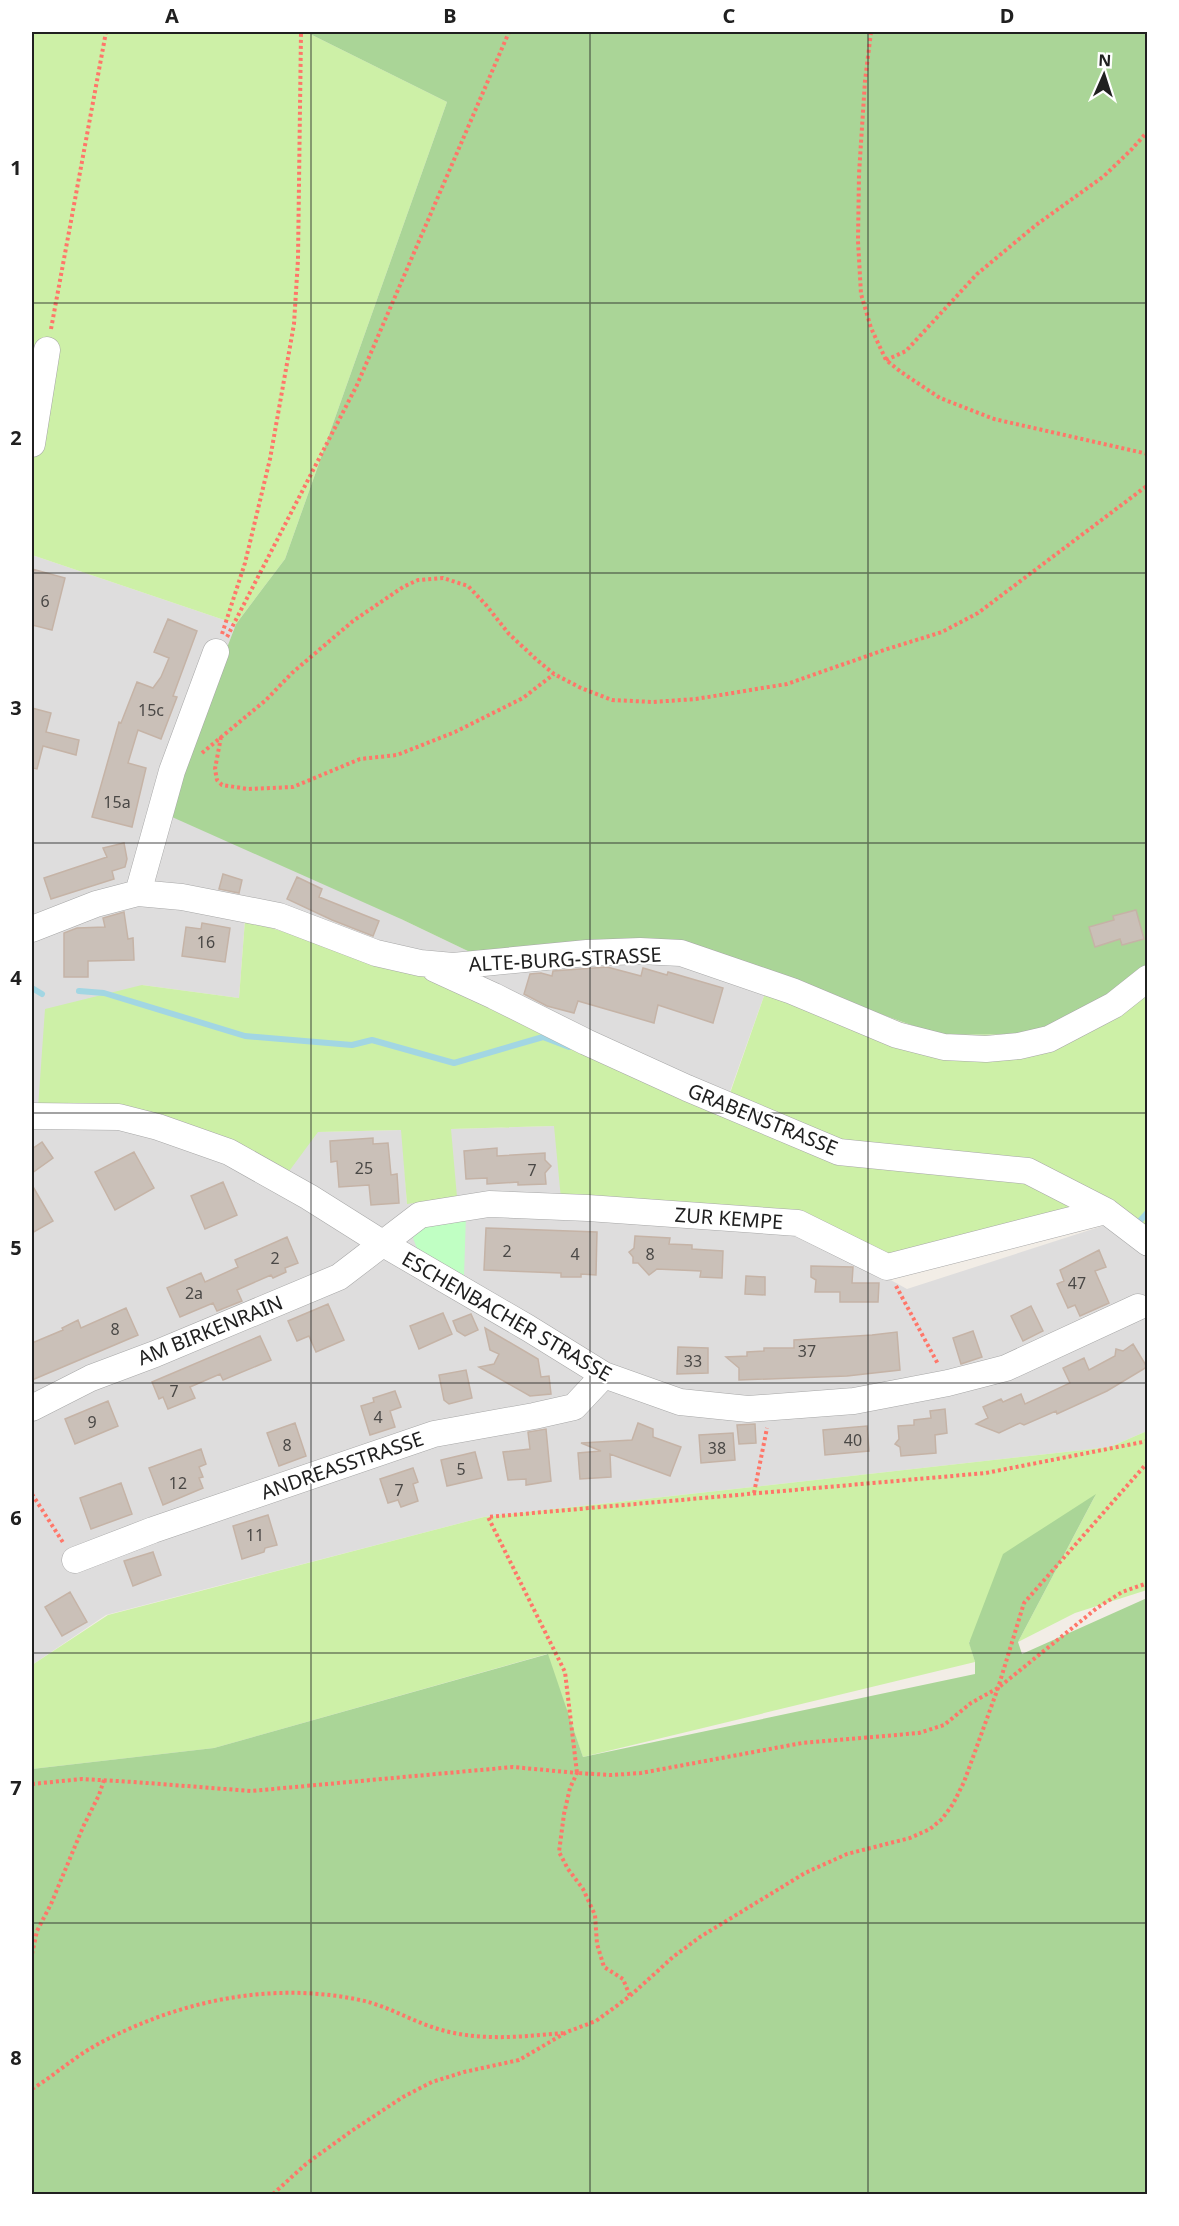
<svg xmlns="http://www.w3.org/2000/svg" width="1179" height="2226" font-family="'Noto Sans',sans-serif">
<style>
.residential{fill:#dedddd}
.grass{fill:#cdf0a7}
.forest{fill:#aad597}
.park{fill:#c0ffc3}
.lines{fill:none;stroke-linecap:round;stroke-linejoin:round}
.stream{stroke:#a2d6e3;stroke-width:6}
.building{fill:#cac0b8;stroke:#c5b3a6;stroke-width:1.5}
.minor-casing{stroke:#a7a7a7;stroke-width:27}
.path{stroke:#ff7669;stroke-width:4;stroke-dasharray:3 3;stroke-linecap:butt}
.minor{stroke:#fff;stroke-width:26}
.grid{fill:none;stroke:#202020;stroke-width:1.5;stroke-opacity:0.55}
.labels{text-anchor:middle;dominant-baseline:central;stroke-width:4.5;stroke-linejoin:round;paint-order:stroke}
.number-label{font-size:16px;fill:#4a4846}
.street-label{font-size:20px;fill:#202020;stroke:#fff}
.neatline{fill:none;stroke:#202020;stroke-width:2}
.grid-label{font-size:20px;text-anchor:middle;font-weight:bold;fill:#202020}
</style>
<rect width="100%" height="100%" fill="#f2ede6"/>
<path class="residential" d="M 32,555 L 236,624 L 185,758 L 401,919 L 472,953 L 639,943 L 771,976 L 721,1117 L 418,961 L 245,920 L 239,998 L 142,985 L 318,1132 L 402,1130 L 407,1204 L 451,1129 L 554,1126 L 796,1228 L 907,1289 L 1124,1219 L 1147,1246 L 1147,1431 L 1110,1447 L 484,1517 L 106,1615 L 32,1665 Z"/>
<path class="grass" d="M 32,32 L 306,32 L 447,102 L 285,559 L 236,624 L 32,555 Z
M 245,920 L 418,973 L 501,1014 L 836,1156 L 1029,1177 L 1093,1210 L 889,1261 L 799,1214 L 561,1199 L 554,1126 L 451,1129 L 457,1197 L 407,1204 L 401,1130 L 318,1132 L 287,1174 L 38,1108 L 45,1009 L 142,985 L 239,998 Z
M 771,976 L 939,1035 L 1025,1034 L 1147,984 L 1147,1227 L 1053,1172 L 831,1142 L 728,1099 Z
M 1147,1431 L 1147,1590 L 1075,1613 L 1018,1642 L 1095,1496 L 969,1642 L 975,1662 L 583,1757 L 547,1654 L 214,1748 L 32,1769 L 32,1665 L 108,1615 L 484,1517 L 1110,1447 Z"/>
<path class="forest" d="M 306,32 L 1147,32 L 1147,971 L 1100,1014 L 1025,1034 L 939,1035 L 685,944 L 472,953 L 401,919 L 172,817 L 185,758 L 236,624 L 285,559 L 447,102 Z
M 1096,1494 L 1018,1642 L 1022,1654 L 1147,1598 L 1147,2194 L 32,2194 L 32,1769 L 214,1748 L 548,1654 L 583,1757 L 975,1674 L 975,1662 L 969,1643 L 1003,1554 Z"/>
<path class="park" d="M 466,1215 L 464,1276 L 419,1254 L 413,1238 L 423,1220 Z"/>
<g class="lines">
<path class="stream" d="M 32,988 L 42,994
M 79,991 L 104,993 L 245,1036 L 352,1045 L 372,1040 L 454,1063 L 543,1037 L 569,1047
M 1136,1225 L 1148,1212"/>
</g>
<path class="building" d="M 32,569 L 65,578 L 52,630 L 32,625 Z
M 168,619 L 197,631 L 173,696 L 177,697 L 161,739 L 138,730 L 128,763 L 146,768 L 132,827 L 92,817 L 119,722 L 121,723 L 137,682 L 153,688 L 161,677 L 169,658 L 154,652 Z
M 32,708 L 51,713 L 46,732 L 79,740 L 76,755 L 43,746 L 37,769 L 32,768 Z
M 124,843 L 127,859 L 125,867 L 112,871 L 114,879 L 51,899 L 44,878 L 107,857 L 103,848 Z
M 223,874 L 242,880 L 239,893 L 219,889 Z
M 297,877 L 322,889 L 319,897 L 379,921 L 373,936 L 332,920 L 287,899 Z
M 1136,910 L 1144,939 L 1122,945 L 1120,939 L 1095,947 L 1089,927 L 1114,920 L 1113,916 Z
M 124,912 L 128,939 L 133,938 L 134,960 L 88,961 L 88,977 L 64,977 L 64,933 L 77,928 L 105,927 L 103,918 Z
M 202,923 L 230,928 L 225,962 L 182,956 L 186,927 L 201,929 Z
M 607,967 L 641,976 L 643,968 L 667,975 L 668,972 L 723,988 L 713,1023 L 658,1005 L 654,1023 L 578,1001 L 574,1013 L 547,1006 L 524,994 L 530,974 L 541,973 L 552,976 L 553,971 Z
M 373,1138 L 373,1144 L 388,1143 L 391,1175 L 397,1174 L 399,1203 L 371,1205 L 369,1185 L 339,1187 L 337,1161 L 331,1162 L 330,1141 Z
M 42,1142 L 53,1158 L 32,1173 L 32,1149 Z
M 497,1148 L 497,1156 L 545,1153 L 545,1160 L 551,1166 L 545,1173 L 546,1184 L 518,1185 L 518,1182 L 487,1184 L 487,1178 L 466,1179 L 464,1151 Z
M 134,1152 L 154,1188 L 115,1210 L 95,1172 Z
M 223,1182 L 237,1215 L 205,1229 L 191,1196 Z
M 32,1185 L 53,1221 L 32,1233 Z
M 486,1228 L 597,1232 L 596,1275 L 581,1274 L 581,1277 L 561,1277 L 561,1273 L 484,1270 Z
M 635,1236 L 670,1238 L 669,1244 L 692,1245 L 692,1249 L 723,1251 L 722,1278 L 700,1277 L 701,1271 L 657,1269 L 649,1275 L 638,1263 L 633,1263 L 633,1257 L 629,1252 L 634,1248 Z
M 287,1237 L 298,1263 L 285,1268 L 286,1272 L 273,1278 L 271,1275 L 237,1290 L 242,1301 L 217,1311 L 213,1303 L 180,1317 L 167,1288 L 201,1273 L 205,1282 L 238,1267 L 235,1260 Z
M 1099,1250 L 1106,1267 L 1095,1271 L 1109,1303 L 1080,1316 L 1075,1305 L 1068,1308 L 1057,1284 L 1064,1281 L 1060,1270 Z
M 811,1266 L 853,1267 L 852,1283 L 879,1283 L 878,1302 L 840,1302 L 840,1292 L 815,1292 L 816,1280 L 811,1277 Z
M 746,1276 L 765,1277 L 765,1295 L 745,1294 Z
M 328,1304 L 344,1340 L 316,1352 L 309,1336 L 297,1341 L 288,1321 Z
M 1031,1306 L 1043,1331 L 1023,1341 L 1011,1316 Z
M 126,1308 L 138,1335 L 32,1380 L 32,1343 L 63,1330 L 62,1328 L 78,1320 L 81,1328 Z
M 443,1313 L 452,1334 L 419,1349 L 410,1326 Z
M 471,1314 L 478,1330 L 465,1336 L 457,1331 L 453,1321 Z
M 485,1328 L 538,1359 L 541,1377 L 549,1376 L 551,1394 L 530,1396 L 479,1367 L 494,1364 L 499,1354 L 490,1350 Z
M 973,1331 L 982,1357 L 961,1364 L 953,1338 Z
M 897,1332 L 900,1370 L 847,1376 L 739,1380 L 739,1368 L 726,1357 L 747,1356 L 747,1352 L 764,1351 L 764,1348 L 794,1348 L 794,1340 L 872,1335 Z
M 260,1336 L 271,1360 L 223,1380 L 220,1374 L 190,1387 L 195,1398 L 168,1409 L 163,1397 L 159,1399 L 152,1382 Z
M 1133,1344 L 1147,1367 L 1107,1391 L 1057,1414 L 1056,1411 L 1024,1425 L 1020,1423 L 999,1433 L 976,1424 L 988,1418 L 983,1407 L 1001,1399 L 1003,1402 L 1021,1394 L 1025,1404 L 1070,1383 L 1063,1368 L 1084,1358 L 1089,1370 L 1115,1356 L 1116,1349 L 1123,1351 Z
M 678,1347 L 708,1348 L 708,1373 L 677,1374 Z
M 466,1370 L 472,1398 L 449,1404 L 444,1400 L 439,1375 Z
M 395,1391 L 401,1407 L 390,1411 L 395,1427 L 370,1435 L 361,1406 L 374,1402 L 373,1398 Z
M 108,1401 L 118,1426 L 75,1444 L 65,1419 Z
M 945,1409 L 947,1433 L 935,1435 L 936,1453 L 901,1456 L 900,1447 L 895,1444 L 899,1439 L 898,1426 L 914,1425 L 914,1420 L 931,1418 L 930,1411 Z
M 295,1423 L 306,1456 L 279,1466 L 267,1433 Z
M 638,1423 L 653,1429 L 653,1437 L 681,1447 L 670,1476 L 610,1454 L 611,1477 L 580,1479 L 578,1453 L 601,1451 L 581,1443 L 632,1440 Z
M 755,1424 L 756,1443 L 739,1444 L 737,1425 Z
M 867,1426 L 869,1451 L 825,1455 L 823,1430 Z
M 546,1429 L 551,1481 L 526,1485 L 526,1479 L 508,1480 L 503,1452 L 530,1449 L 528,1432 Z
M 733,1433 L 735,1460 L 701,1463 L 699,1435 Z
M 201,1449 L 206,1464 L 199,1467 L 203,1477 L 199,1478 L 203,1488 L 163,1505 L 149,1468 Z
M 475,1452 L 482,1478 L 447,1486 L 441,1460 Z
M 413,1468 L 418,1482 L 413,1484 L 418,1501 L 401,1507 L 398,1500 L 388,1503 L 380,1479 Z
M 121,1483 L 132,1514 L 91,1529 L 80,1498 Z
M 268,1515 L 277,1545 L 265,1548 L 264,1552 L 242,1559 L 233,1526 Z
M 153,1552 L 161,1575 L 133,1586 L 124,1561 Z
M 70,1592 L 87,1622 L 62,1636 L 45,1607 Z"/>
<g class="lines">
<g class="minor-casing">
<path id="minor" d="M 32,444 L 47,350
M 138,893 L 172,771 L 216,652
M 32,929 L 96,904 L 138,893 L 182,897 L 279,916 L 376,953 L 420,963 L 453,966 L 587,953 L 640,951 L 681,953 L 792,991 L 897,1035 L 944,1047 L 986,1049 L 1019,1046 L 1049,1039 L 1114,1005 L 1148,978
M 435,969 L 494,996 L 586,1042 L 687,1088 L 839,1152 L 1028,1171 L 1106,1211 L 1148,1243
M 32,1116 L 119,1117 L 158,1127 L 229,1152 L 309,1197 L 382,1243 L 528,1328 L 604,1375 L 680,1402 L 748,1409 L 854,1401 L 948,1383 L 1006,1368 L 1138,1307
M 32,1408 L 91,1378 L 155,1354 L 339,1277 L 420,1215 L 489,1204 L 588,1208 L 798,1223 L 887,1267 L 1106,1211
M 75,1560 L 153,1530 L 434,1434 L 534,1416 L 574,1407 L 604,1375"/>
</g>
<path class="path" d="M 871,32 L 865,81 L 859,174 L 858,241 L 861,294 L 871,328 L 886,360 L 901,372 L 940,398 L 994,419 L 1148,454
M 51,329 L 106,32
M 886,360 L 906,351 L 977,274 L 1036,225 L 1104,176 L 1131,150 L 1148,131
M 222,634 L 245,563 L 270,459 L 294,324 L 298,259 L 301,32
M 227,637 L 357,385 L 509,32
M 221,737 L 215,769 L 217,780 L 222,785 L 248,789 L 293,787 L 360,759 L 397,755 L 455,732 L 523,698 L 554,674
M 202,753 L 266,700 L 292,673 L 353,621 L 403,587 L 418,580 L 443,578 L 468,586 L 486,605 L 509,634 L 537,660 L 554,674 L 581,688 L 612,700 L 653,702 L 696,699 L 787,684 L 884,650 L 942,632 L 978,613 L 1148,485
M 896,1286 L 938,1364
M 1148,1441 L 986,1473 L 488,1517 L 565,1672 L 577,1773 L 611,1775 L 641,1773 L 802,1743 L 919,1733 L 944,1725 L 971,1703 L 998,1688 L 1097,1608 L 1122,1592 L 1148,1583
M 754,1493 L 767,1428
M 32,1494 L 64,1544
M 32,1784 L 82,1779 L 134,1782 L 251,1791 L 513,1767 L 577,1773 L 570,1788 L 564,1814 L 559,1852 L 568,1869 L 583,1889 L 595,1915 L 597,1944 L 604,1967 L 623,1979 L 630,1996
M 32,1954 L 37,1931 L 51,1904 L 83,1827 L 99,1795 L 104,1780
M 32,2089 C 55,2075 75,2056 100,2043 C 179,2001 271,1981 360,2000 C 385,2005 408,2019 432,2027 C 475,2042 520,2037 563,2033
M 273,2194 L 306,2164 L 350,2132 L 403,2097 L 432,2082 L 464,2072 L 519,2060 L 567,2032 L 596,2021 L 630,1996 L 673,1957 L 700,1937 L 805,1873 L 847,1854 L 910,1838 L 930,1829 L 942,1819 L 953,1804 L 964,1782 L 998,1688 L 1024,1603 L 1148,1462"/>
<use href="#minor" class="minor"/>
</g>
<path class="grid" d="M 311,32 L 311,2194M 590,32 L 590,2194M 868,32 L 868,2194M 32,303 L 1148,303M 32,573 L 1148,573M 32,843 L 1148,843M 32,1113 L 1148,1113M 32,1383 L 1148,1383M 32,1653 L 1148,1653M 32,1923 L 1148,1923"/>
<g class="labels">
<g class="number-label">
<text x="45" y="601">6</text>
<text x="151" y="710">15c</text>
<text x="117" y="802">15a</text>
<text x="206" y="942">16</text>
<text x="364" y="1168">25</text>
<text x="532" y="1170">7</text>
<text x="507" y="1251">2</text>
<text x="575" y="1254">4</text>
<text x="650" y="1254">8</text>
<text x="275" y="1258">2</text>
<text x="1077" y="1283">47</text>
<text x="194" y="1293">2a</text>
<text x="115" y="1329">8</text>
<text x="807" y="1351">37</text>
<text x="693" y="1361">33</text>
<text x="174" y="1391">7</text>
<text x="378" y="1417">4</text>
<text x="92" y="1422">9</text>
<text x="853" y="1440">40</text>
<text x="287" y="1445">8</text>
<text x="717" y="1448">38</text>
<text x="461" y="1469">5</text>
<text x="178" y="1483">12</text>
<text x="399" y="1490">7</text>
<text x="255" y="1535">11</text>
</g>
<g class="street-label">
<text transform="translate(565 959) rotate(-3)">ALTE-BURG-STRASSE</text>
<text transform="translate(763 1119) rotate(22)">GRABENSTRASSE</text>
<text transform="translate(729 1218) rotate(4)">ZUR KEMPE</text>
<text transform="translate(507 1316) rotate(30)">ESCHENBACHER STRASSE</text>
<text transform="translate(210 1330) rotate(-22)">AM BIRKENRAIN</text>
<text transform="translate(342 1465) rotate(-19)">ANDREASSTRASSE</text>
</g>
</g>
<rect width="1179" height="2226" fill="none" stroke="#ffffff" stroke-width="66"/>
<g transform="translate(1104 75) rotate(3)" stroke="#ffffff" stroke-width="4.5" paint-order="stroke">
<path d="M0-4.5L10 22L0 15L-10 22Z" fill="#202020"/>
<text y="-9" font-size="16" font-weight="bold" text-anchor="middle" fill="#202020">N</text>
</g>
<rect x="33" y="33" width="1113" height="2160" class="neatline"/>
<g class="grid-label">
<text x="172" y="23">A</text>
<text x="450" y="23">B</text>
<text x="729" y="23">C</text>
<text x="1007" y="23">D</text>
<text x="16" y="175">1</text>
<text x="16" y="445">2</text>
<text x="16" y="715">3</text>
<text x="16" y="985">4</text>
<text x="16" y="1255">5</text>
<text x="16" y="1525">6</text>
<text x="16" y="1795">7</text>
<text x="16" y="2065">8</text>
</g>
</svg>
